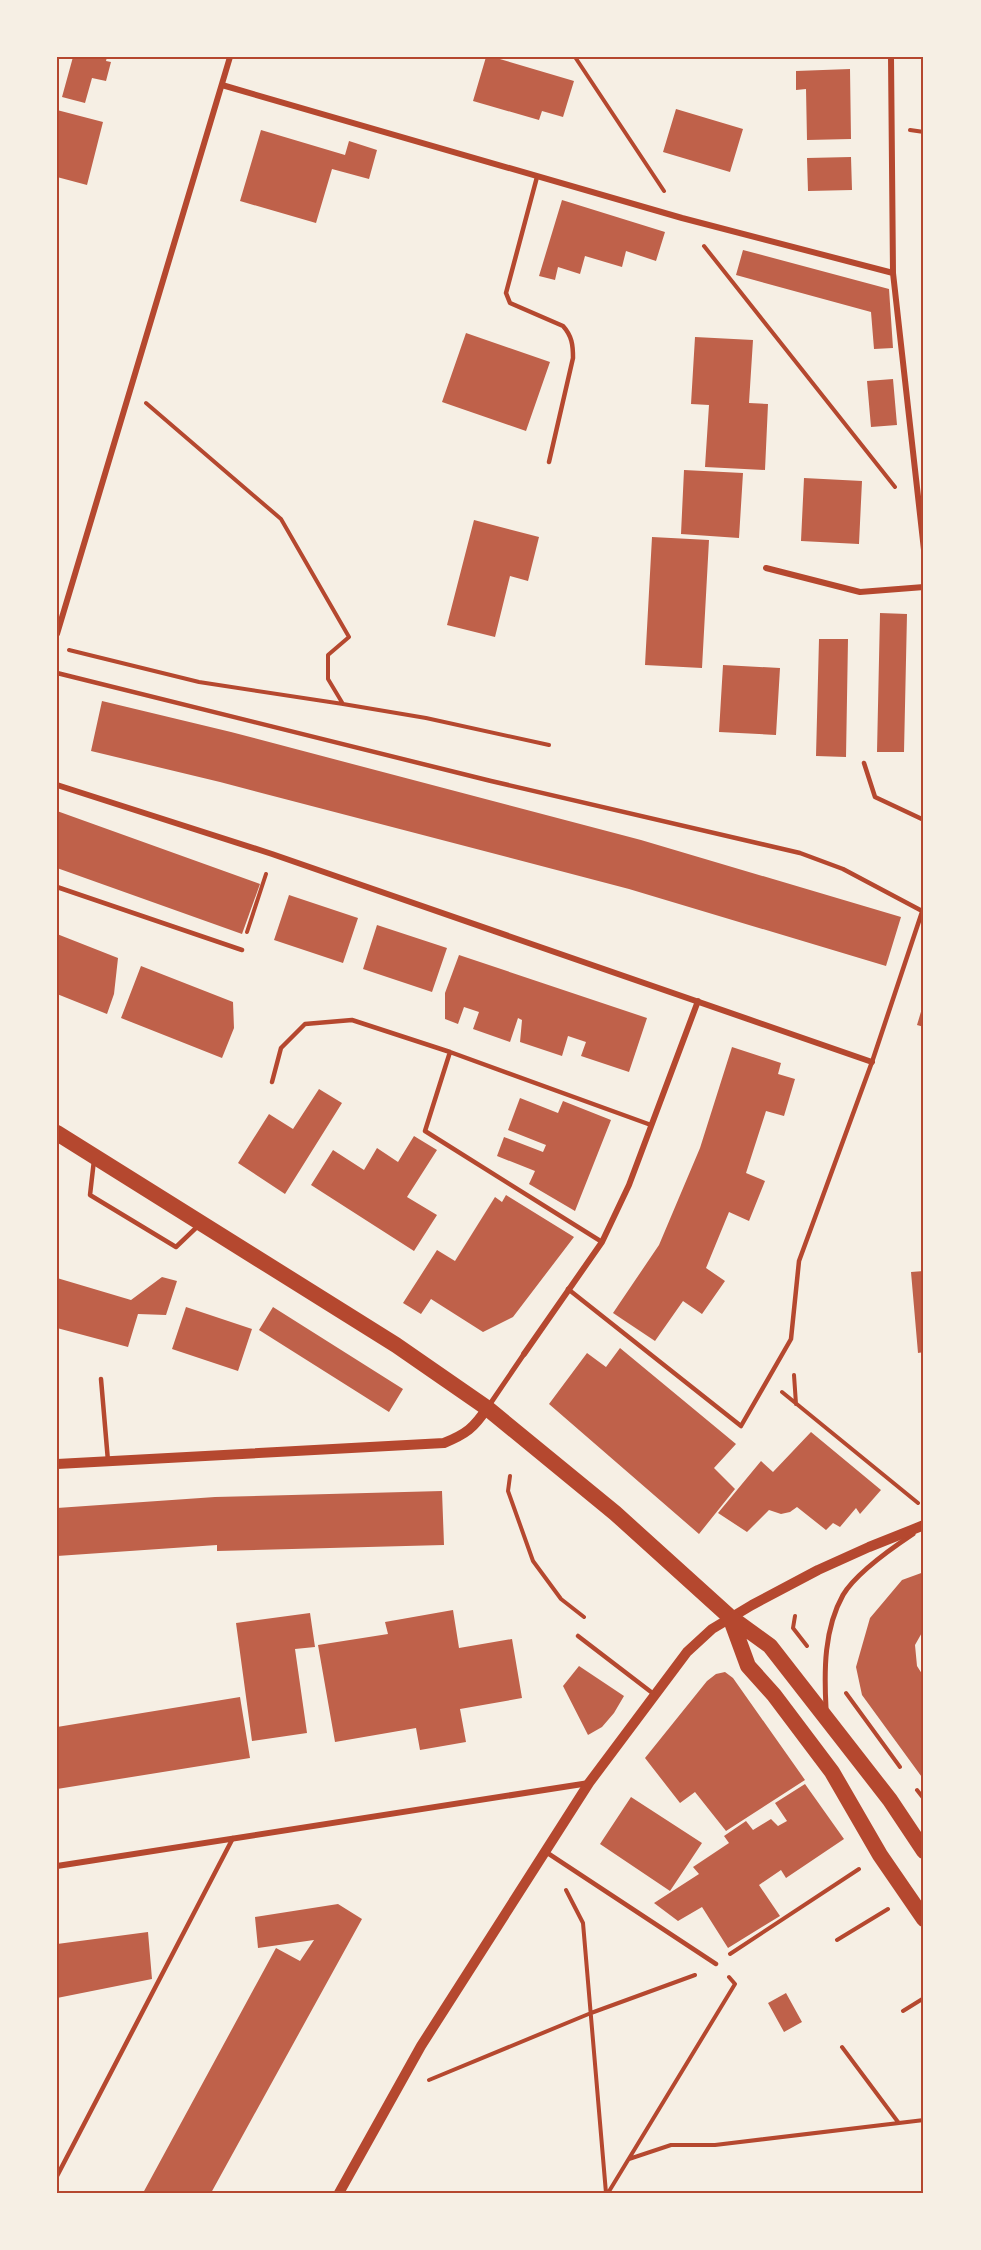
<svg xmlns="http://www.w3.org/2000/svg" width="981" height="2250" font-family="'Asap Condensed',sans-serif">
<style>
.building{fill:#bf614a}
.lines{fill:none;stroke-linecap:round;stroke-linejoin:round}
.path{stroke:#b5482f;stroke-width:4}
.service{stroke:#b5482f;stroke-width:4.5}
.pedestrian{stroke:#b5482f;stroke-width:5}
.minor{stroke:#b5482f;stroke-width:6}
.tertiary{stroke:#b5482f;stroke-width:10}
.trunk{stroke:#b5482f;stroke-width:16}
.neatline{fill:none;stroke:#b5482f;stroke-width:2}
</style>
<rect width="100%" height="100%" fill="#f6efe4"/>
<path class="building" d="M 73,57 L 107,57 L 106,61 L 111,62 L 106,81 L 92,78 L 85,103 L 62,97 Z
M 486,57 L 493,57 L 574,81 L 563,117 L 542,111 L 539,120 L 473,101 Z
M 850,69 L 851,139 L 807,140 L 806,89 L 796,90 L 796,71 Z
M 676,109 L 743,129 L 730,172 L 663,152 Z
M 57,110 L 103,122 L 87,185 L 57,177 Z
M 261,130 L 345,155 L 349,141 L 377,150 L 369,179 L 332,169 L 316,223 L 240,201 Z
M 851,157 L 852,190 L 808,191 L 807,158 Z
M 562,200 L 665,232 L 656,261 L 626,251 L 622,267 L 585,256 L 580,274 L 558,267 L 555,280 L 539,276 Z
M 743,250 L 889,289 L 893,348 L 874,349 L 871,312 L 736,275 Z
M 466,333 L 550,362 L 526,431 L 442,402 Z
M 695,337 L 753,340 L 749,403 L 768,404 L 765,470 L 705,467 L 709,405 L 691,404 Z
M 893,379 L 897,425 L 871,427 L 867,381 Z
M 684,470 L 743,473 L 739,538 L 681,534 Z
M 804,478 L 862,481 L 859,544 L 801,541 Z
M 474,520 L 539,537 L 528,581 L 510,576 L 495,637 L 447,625 Z
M 652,537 L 709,540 L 702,668 L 645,665 Z
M 880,613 L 907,614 L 904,752 L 877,752 Z
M 819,639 L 848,639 L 846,757 L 816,756 Z
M 723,665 L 780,668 L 776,735 L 719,732 Z
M 102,701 L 231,732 L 641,840 L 901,917 L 886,966 L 629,889 L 220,782 L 91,751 Z
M 57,811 L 260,884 L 242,934 L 57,868 Z
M 289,895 L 358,918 L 343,963 L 274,940 Z
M 377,925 L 447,948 L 432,992 L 363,969 Z
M 57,934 L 118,958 L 114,994 L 107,1014 L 57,994 Z
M 459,955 L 647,1018 L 629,1072 L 581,1056 L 586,1042 L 568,1036 L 562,1056 L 520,1042 L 522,1020 L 518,1018 L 510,1042 L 473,1029 L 479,1012 L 464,1007 L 458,1024 L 445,1019 L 445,993 Z
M 141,966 L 233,1002 L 234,1028 L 222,1058 L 121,1018 Z
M 923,1005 L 924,1005 L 924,1027 L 917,1025 Z
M 732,1047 L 781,1063 L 778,1074 L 795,1079 L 784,1116 L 766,1111 L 746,1173 L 765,1181 L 749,1221 L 729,1212 L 706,1268 L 725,1281 L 702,1314 L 683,1301 L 655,1341 L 613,1313 L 659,1245 L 700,1148 Z
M 319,1089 L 342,1103 L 285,1194 L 238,1163 L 269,1114 L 293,1129 Z
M 520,1098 L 558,1113 L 563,1101 L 611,1120 L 575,1211 L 529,1184 L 535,1171 L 497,1156 L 504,1137 L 543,1152 L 546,1145 L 508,1130 Z
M 414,1136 L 437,1150 L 407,1197 L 437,1215 L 414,1251 L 311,1185 L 333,1150 L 364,1170 L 377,1148 L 398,1162 Z
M 506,1195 L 574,1237 L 513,1317 L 483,1332 L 431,1299 L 421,1314 L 403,1303 L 437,1250 L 455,1261 L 495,1197 L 502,1202 Z
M 924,1271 L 924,1352 L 918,1353 L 911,1272 Z
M 162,1277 L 177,1281 L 166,1315 L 138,1314 L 128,1347 L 57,1328 L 57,1278 L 131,1300 Z
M 186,1307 L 252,1329 L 238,1371 L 172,1349 Z
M 273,1307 L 403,1389 L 389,1412 L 259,1330 Z
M 620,1348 L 736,1444 L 714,1468 L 735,1489 L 699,1534 L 549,1404 L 587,1353 L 606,1367 Z
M 811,1432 L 881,1490 L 860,1514 L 856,1508 L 840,1527 L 833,1523 L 826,1530 L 797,1507 L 790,1512 L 781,1514 L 769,1510 L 747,1532 L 718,1513 L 761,1461 L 773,1472 Z
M 442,1491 L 444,1545 L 217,1551 L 217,1545 L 57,1556 L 57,1508 L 215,1497 Z
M 924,1572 L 924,1629 L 915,1645 L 917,1666 L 924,1677 L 924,1780 L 862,1695 L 856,1667 L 870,1618 L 902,1580 Z
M 453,1610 L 459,1648 L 512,1639 L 522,1698 L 460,1709 L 466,1742 L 420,1750 L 416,1728 L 335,1742 L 318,1645 L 388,1634 L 385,1622 Z
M 310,1613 L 315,1647 L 295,1649 L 307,1733 L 252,1741 L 236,1623 Z
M 579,1666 L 624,1696 L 614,1713 L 602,1727 L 588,1735 L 563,1686 Z
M 725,1672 L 733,1678 L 805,1780 L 726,1831 L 695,1792 L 680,1803 L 645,1758 L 707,1681 L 716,1674 Z
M 240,1697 L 250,1758 L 57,1789 L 57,1727 Z
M 805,1784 L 844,1839 L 786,1878 L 781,1870 L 759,1885 L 780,1916 L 728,1948 L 702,1907 L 678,1921 L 654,1903 L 699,1874 L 693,1867 L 729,1843 L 724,1836 L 746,1821 L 753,1830 L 771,1819 L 778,1826 L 787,1821 L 775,1803 Z
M 631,1797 L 702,1843 L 670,1891 L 600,1844 Z
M 338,1904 L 362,1919 L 211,2193 L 143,2193 L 276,1948 L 300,1961 L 314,1940 L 258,1948 L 255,1917 Z
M 148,1932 L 152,1979 L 57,1998 L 57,1944 Z
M 786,1993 L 802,2022 L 784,2032 L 768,2003 Z"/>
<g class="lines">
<path class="path" d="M 575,57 L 664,191
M 910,130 L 924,132
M 704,246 L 895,487
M 69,650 L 199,682 L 343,704 L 328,679 L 328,655 L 349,637 L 281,519 L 146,403
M 343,704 L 426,718 L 549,745
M 247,932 L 266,874
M 794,1375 L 796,1404
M 782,1392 L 918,1503
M 510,1476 L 508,1491 L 533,1561 L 561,1599 L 584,1617
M 795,1616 L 793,1628 L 807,1646
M 846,1693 L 900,1767
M 917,1790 L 924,1799
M 566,1890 L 583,1923 L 606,2193
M 837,1940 L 888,1909
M 730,1954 L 859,1869
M 903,2011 L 924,1998
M 842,2047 L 898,2122
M 429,2080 L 591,2013 L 695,1975
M 629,2159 L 671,2145 L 715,2145 L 924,2120
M 608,2193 L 735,1984 L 729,1977"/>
<path class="service" d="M 537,177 L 506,293 L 510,303 L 563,326 C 572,336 573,345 573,358 L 549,462
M 57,673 L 491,781 L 800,853 L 843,869 L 924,912
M 864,763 L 875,797 L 924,820
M 57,887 L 242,950
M 272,1082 L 281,1048 L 305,1024 L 352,1020 L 450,1052
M 94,1160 L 90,1195 L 176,1247 L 199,1225
M 602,1242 L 425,1131 L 450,1052 L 651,1125
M 568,1289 L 741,1426 L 791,1339 L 799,1261 L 872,1062 L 922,912
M 101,1379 L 108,1461
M 578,1636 L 655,1695
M 546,1852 L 716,1964
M 57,2176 L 233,1838"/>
<path class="pedestrian" d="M 488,1407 L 524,1354
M 826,1708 C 824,1670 824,1629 843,1595 C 856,1573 892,1548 913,1534"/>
<path class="minor" d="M 891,57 L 893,273 L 924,550
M 222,85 L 682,218 L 893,273
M 766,568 L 860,592 L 924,587
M 57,634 L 230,57
M 57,785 L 272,854 L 872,1062
M 524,1354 L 602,1242 L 629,1185 L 698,1001
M 57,1866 L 589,1783"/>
<path class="tertiary" d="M 57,1464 L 444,1443 C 466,1434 474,1428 487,1408
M 339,2193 L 421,2046 L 589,1783 L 687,1652 L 712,1629 L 752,1605 L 818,1570 L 869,1547 L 924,1525"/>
<path class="trunk" d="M 57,1133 L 396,1345 L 487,1408 L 615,1513 L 730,1617 L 770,1646 L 890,1800 L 924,1851
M 730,1617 L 748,1666 L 774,1695 L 832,1772 L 880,1855 L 924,1919"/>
</g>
<rect width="981" height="2250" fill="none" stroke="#f6efe4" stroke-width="117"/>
<rect x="58" y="58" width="864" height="2134" class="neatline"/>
</svg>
